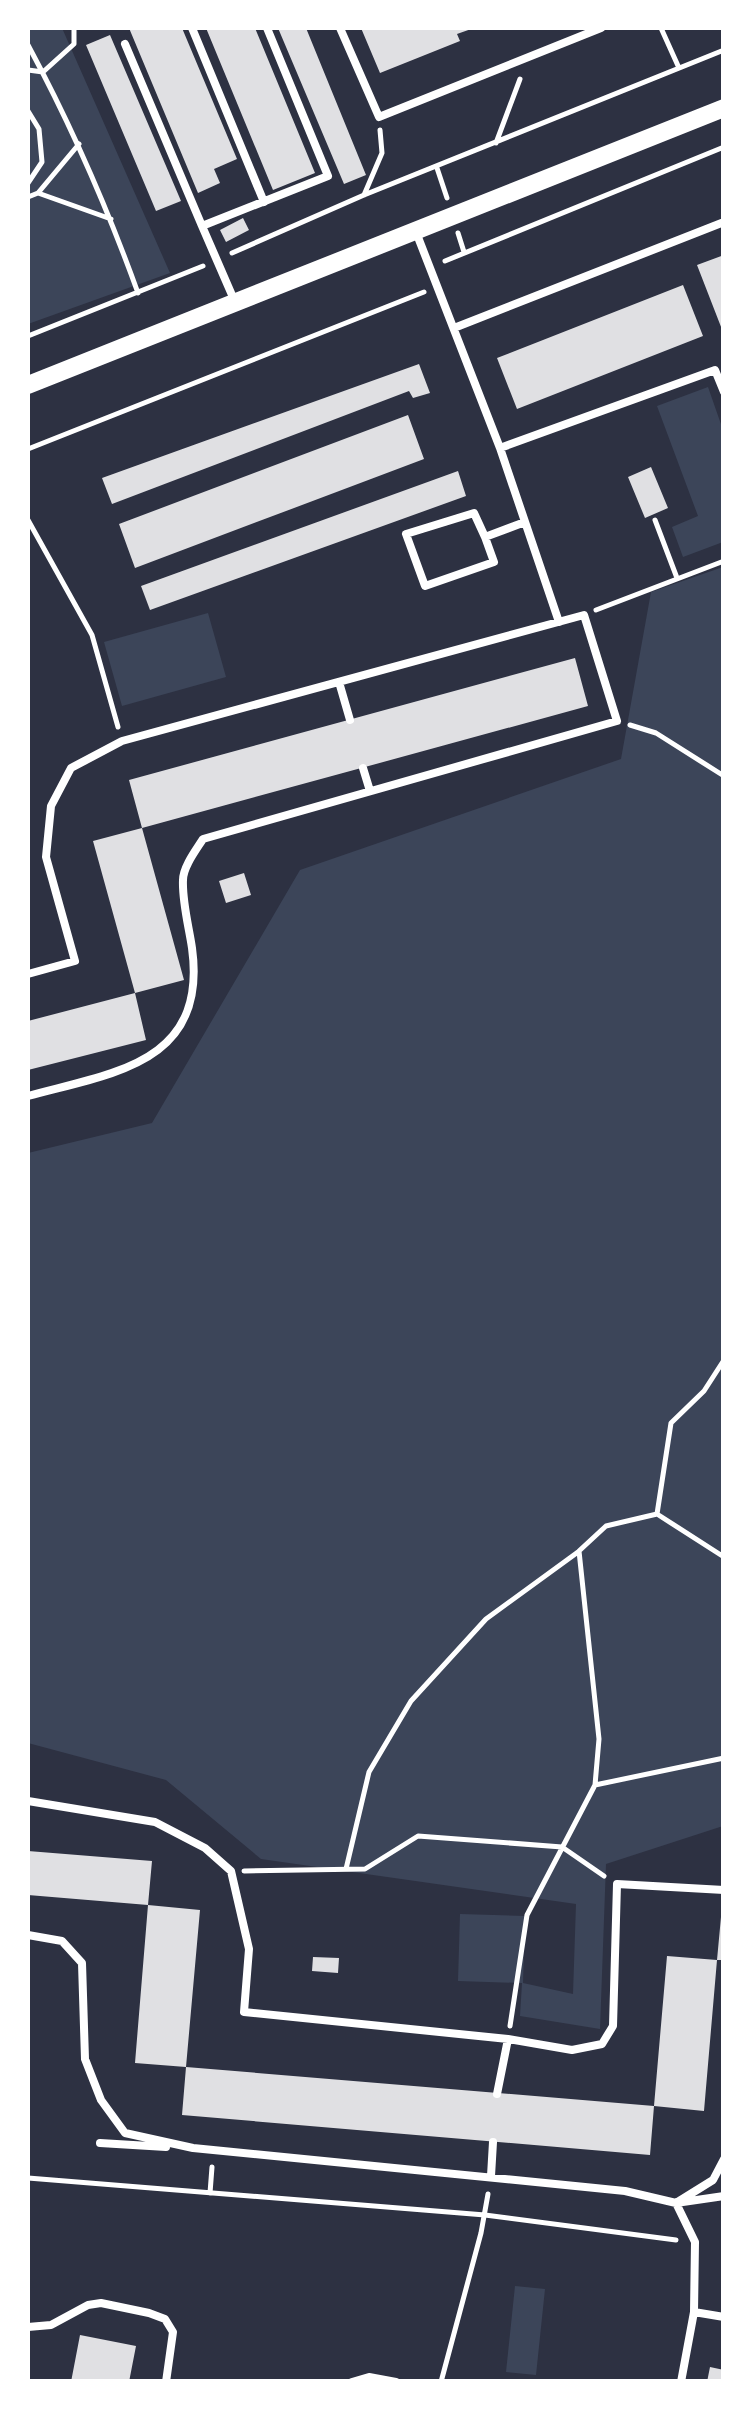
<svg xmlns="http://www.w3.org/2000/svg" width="751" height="2409" font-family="'DM Sans',sans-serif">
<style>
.green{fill:#3c4559}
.building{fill:#e0e0e3}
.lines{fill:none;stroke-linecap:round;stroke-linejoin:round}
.path{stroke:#fff;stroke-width:5}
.service{stroke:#fff;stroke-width:8}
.tertiary{stroke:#fff;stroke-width:18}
</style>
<rect width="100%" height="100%" fill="#2d3142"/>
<path class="green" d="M 28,28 L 62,28 L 170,273 L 28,324 Z
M 708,387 L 723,430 L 723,542 L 683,557 L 672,527 L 698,516 L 657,406 Z
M 723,567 L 723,1826 L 606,1864 L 600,2029 L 520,2016 L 522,1983 L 458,1981 L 460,1914 L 525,1916 L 523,1983 L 573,1994 L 576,1904 L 261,1859 L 166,1780 L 28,1743 L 28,1153 L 152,1123 L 300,870 L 621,759 L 651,592 Z
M 208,613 L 226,677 L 122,706 L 104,642 Z
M 515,2286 L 545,2289 L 536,2375 L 506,2372 Z"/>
<path class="building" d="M 129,28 L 182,28 L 237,159 L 214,169 L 220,183 L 198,193 Z
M 206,28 L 255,28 L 315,173 L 273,190 Z
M 278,28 L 306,28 L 366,175 L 344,184 Z
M 361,28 L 474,28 L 457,34 L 460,41 L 380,73 Z
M 110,35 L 181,201 L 156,211 L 86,45 Z
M 243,218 L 249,230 L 226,242 L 220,230 Z
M 724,255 L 724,332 L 723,332 L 697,265 Z
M 683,285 L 703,336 L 517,409 L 497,358 Z
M 419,364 L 430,393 L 413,398 L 409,391 L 112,504 L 102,478 Z
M 408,415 L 424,459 L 135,568 L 119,524 Z
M 651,467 L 668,508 L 645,518 L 628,477 Z
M 458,471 L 466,496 L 150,610 L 141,586 Z
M 575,658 L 588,706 L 142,828 L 129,780 Z
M 142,828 L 184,980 L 135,993 L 93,841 Z
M 244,873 L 251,895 L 226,903 L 219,881 Z
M 135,993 L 146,1040 L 28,1070 L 28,1021 Z
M 28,1851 L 152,1861 L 148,1905 L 28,1895 Z
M 148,1905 L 200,1910 L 186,2067 L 135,2063 Z
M 721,1917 L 724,1917 L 724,1960 L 717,1960 L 704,2111 L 654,2106 L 667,1956 L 717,1960 Z
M 313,1957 L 339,1958 L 338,1973 L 312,1971 Z
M 186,2067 L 654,2106 L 650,2155 L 182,2115 Z
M 80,2335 L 136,2346 L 129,2382 L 71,2382 Z
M 710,2367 L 724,2370 L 724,2382 L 707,2382 Z"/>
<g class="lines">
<path class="path" d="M 661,28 L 679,68
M 28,45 C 71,125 107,207 138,293
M 28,70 L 43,72 L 74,44 L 74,28
M 28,111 L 39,129 L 42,162 L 28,183
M 496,143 L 520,79
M 79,144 L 38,193 L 111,219
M 437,168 L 447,198
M 364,195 L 382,153 L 380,130
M 28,197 L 38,193
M 458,233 L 464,252
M 232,253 L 364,195 L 724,50
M 445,261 L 724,147
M 28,336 L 203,266
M 28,449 L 424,292
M 28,520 L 92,635 L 118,727
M 655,520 L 677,578
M 596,610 L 724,561
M 630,725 L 656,733 L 724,776
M 657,1514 L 671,1423 L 704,1391 L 724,1360
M 595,1785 L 724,1758
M 346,1869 L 369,1772 L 411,1701 L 486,1619 L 578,1552
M 244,1871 L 365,1869 L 418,1836 L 562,1847 L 604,1876
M 510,2026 L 527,1915 L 595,1785 L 599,1739 L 579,1551 L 606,1526 L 657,1514 L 724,1557
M 28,2178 L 485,2215 L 676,2240
M 210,2193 L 212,2167
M 441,2382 L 481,2233 L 488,2194"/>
<path class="service" d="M 192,28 L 264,202
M 340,28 L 379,117 L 601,28
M 125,44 L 202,226
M 416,232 L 500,448 L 559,622
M 235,302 L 202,226 L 328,176 L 267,28
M 454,328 L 724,222
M 500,448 L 715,370 L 724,392
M 485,537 L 494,562 L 425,586 L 406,534 L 474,513 L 485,537 L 525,522
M 339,682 L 350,720
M 363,768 L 370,791
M 28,974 L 75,961 L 46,857 L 51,806 L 71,768 L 122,741 L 584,615 L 617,721 L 203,839 C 196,850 183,867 183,880 C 182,902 189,927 192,948 C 208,1064 112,1073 28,1096
M 28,1801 L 155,1822 L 205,1848 L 231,1871 L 249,1949 L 244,2012 L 508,2039 L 497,2094
M 28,1935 L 62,1941 L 82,1963 L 85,2059 L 101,2100 L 125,2133 L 193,2148 L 625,2191 L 676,2203 L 695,2242 L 694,2312 L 681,2382
M 508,2039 L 572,2050 L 602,2044 L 613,2026 L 617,1884 L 724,1890
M 100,2143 L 166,2147
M 724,2159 L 713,2180 L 676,2203 L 724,2196
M 491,2176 L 493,2142
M 694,2312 L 724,2317
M 28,2327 L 51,2325 L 88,2305 L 101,2303 L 149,2313 L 165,2319 L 173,2332 L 166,2382
M 352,2382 L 369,2377 L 396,2382"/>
<path class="tertiary" d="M 28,385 L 724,108"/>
</g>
<rect width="751" height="2409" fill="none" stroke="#ffffff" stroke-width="60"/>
</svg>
